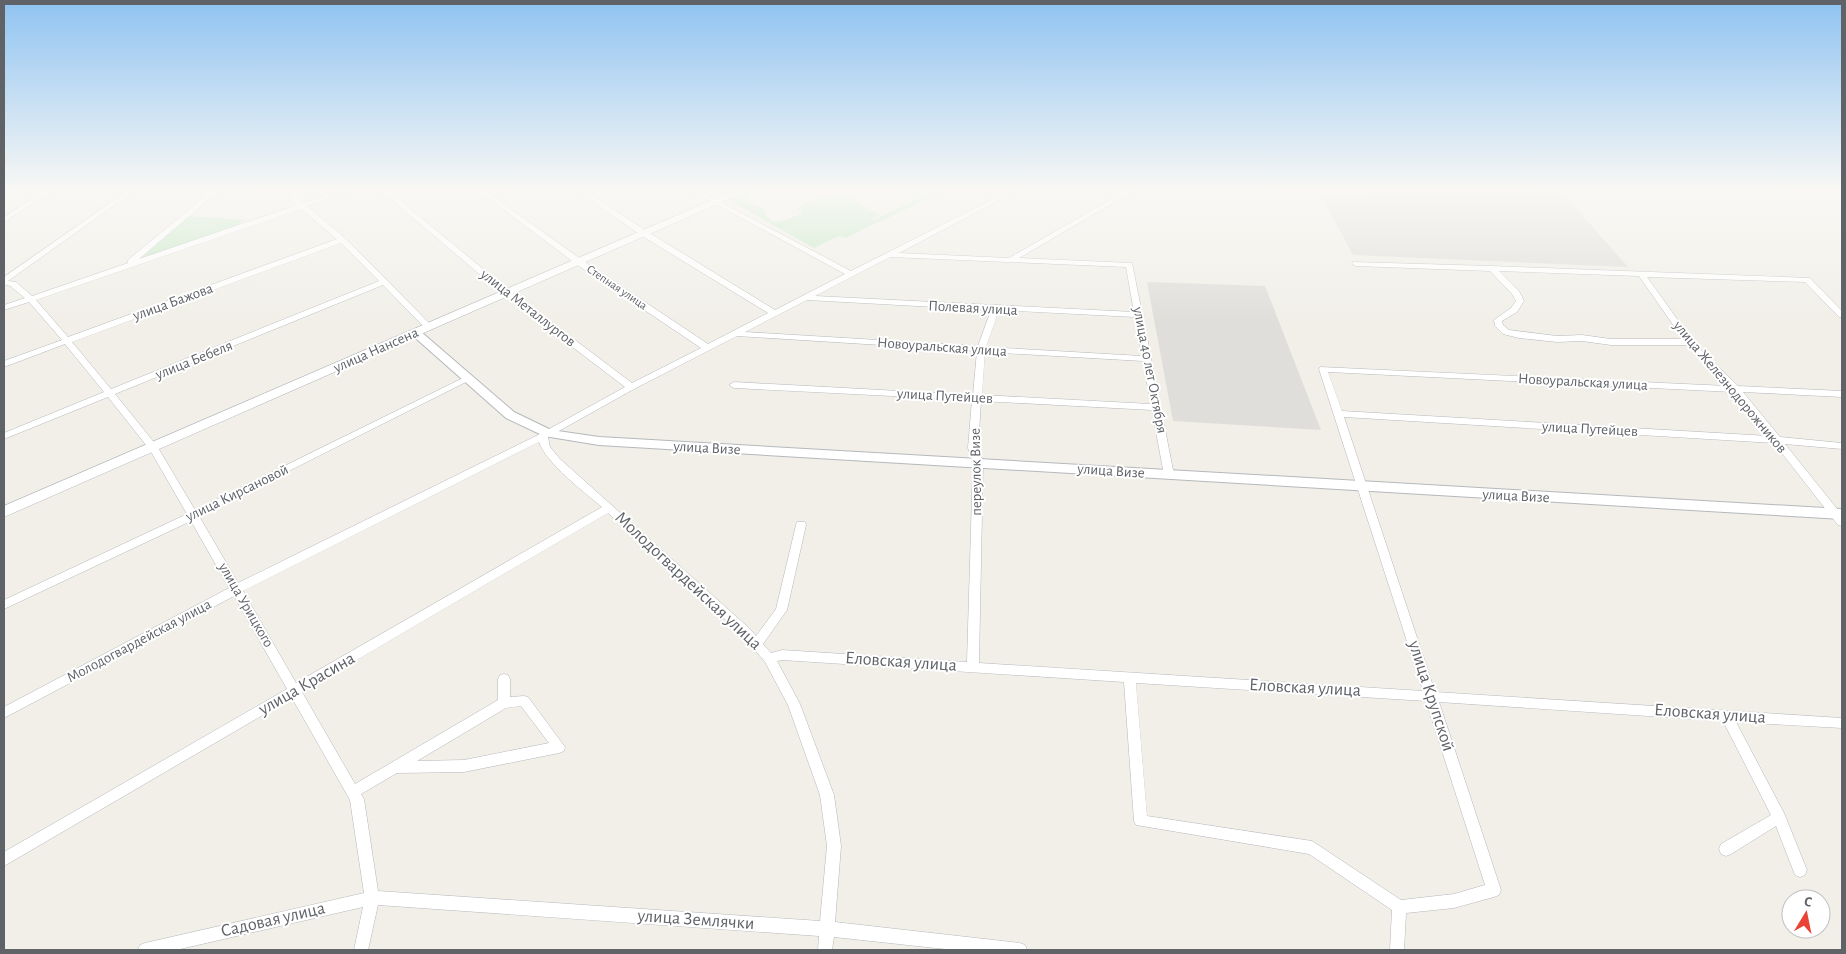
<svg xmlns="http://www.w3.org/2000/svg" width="1846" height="954" font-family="'Alegreya Sans',sans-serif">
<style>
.industrial{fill:#e0deda}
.green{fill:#c5e8c5}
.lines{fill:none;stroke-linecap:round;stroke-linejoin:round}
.minor-casing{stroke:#b5b8bc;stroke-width:1}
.tertiary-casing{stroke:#b5b8bc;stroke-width:2}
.secondary-casing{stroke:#b6babf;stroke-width:1}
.minor{fill:#fff;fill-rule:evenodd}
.tertiary{fill:#fff;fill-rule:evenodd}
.secondary{fill:#fff;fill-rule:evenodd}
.labels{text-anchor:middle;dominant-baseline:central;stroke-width:4;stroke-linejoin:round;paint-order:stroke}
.far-street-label{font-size:12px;fill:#5f6368;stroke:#fff}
.street-label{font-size:15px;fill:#5f6368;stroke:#fff}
.near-street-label{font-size:18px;fill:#5f6368;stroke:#fff}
</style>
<rect width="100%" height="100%" fill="#f1efe8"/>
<path class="industrial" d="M 1413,189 L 1559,189 L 1628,267 L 1353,255 L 1322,197 Z
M 1147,282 L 1265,286 L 1321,430 L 1173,421 Z"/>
<path class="green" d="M 751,189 L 761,189 L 747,195 L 745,201 L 764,209 L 766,215 L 773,222 C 784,222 792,216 803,214 L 798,210 L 802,204 L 841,193 L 880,215 L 872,219 L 878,222 L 846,238 L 839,236 L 814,248 L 727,199 Z
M 905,189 L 947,189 L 880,222 L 874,220 L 921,197 Z
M 189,216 L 244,220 L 238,225 L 139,260 Z"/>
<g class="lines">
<g class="minor-casing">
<path id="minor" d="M 47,189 L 55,189 L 4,222 L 4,217 Z
M 130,189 L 137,189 L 8,281 L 16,282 L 32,296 L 128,263 L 128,260 L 214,189 L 221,189 L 139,259 L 297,205 L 289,198 L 299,189 L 306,189 L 297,198 L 303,203 L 345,189 L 354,189 L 307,206 L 345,238 L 433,327 L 432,329 L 426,329 L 383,285 L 115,394 L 157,446 L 195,510 L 465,377 L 471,377 L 472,379 L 199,516 L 238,583 L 540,434 L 625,387 L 504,295 L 379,189 L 386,189 L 510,291 L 632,383 L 701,348 L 576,264 L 476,189 L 483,189 L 582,260 L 708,344 L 768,313 L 642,236 L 575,189 L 583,189 L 648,232 L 775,310 L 845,274 L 688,189 L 696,189 L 851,271 L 1013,189 L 1021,189 L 899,253 L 1009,258 L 1129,189 L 1137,189 L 1019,258 L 1132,263 L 1142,313 L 1144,315 L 1143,317 L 1174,475 L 1169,478 L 1164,475 L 1152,410 L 981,401 L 978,448 L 983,462 L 979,663 L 1423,691 L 1319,369 L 1320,367 L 1727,386 L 1687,345 L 1611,345 L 1582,341 L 1557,342 L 1519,338 L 1503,334 L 1495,326 L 1494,320 L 1511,308 L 1516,301 L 1512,294 L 1490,271 L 1356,266 L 1352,264 L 1353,262 L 1491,266 L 1810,278 L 1842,311 L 1842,317 L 1839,317 L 1805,282 L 1647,277 L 1695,344 L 1738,386 L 1842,391 L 1842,397 L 1743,392 L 1780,437 L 1842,443 L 1842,449 L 1785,444 L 1842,515 L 1842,526 L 1838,525 L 1774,443 L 1344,417 L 1435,692 L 1842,718 L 1842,728 L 1736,722 L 1784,813 L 1807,870 L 1805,875 L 1800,877 L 1795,875 L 1776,826 L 1731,854 L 1726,856 L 1721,854 L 1719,849 L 1721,844 L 1771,815 L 1723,721 L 1439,702 L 1501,890 L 1499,895 L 1494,897 L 1454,908 L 1406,913 L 1404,950 L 1390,950 L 1392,910 L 1309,854 L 1136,825 L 1134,821 L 1124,682 L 782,660 L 777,661 L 800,704 L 834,795 L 841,846 L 835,922 L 1020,943 L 1025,945 L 1027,950 L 954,950 L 834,937 L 832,950 L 818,950 L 819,936 L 378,905 L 368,950 L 354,950 L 363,907 L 176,950 L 138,950 L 140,945 L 145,943 L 364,893 L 350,800 L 292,698 L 4,866 L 4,852 L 287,689 L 234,596 L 4,718 L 4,707 L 229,588 L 191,521 L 4,609 L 4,600 L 187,514 L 150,450 L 108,397 L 4,439 L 4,433 L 104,392 L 65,344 L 4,367 L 4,361 L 62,340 L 29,302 L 4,310 L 4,305 L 25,298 L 10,286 L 4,284 L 4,277 ZM 301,209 L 337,239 L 68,337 L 36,300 ZM 341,243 L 379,281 L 111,389 L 72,342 ZM 890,257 L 1126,267 L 1134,312 L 815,296 ZM 1499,271 L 1639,276 L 1683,339 L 1611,339 L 1582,335 L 1557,336 L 1509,330 L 1503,325 L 1502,321 L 1517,312 L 1524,301 L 1519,291 ZM 807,300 L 991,310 L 978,346 L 745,332 ZM 999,310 L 1135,317 L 1142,356 L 986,347 ZM 737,336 L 977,351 L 973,395 L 734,382 L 729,385 L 734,388 L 972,400 L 968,448 L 973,462 L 967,662 L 782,650 L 771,653 L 763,644 L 787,610 L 806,525 L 805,522 L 797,522 L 796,525 L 776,609 L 756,636 L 749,628 L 560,459 L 550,447 L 548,437 L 634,389 ZM 985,352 L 1143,361 L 1151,404 L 982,395 ZM 1328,372 L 1733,392 L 1769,436 L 1342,411 ZM 539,442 C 546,463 584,492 602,507 L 296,683 L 243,591 ZM 608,513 L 741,634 L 765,662 L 788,705 L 820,795 L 827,846 L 820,921 L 378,891 L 364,799 L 361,794 L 397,773 L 464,772 L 559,753 L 564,751 L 565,747 L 528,697 L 524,696 L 510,697 L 510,679 L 508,675 L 504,674 L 500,675 L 498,679 L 498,700 L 355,784 L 302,692 ZM 1136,683 L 1426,701 L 1485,885 L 1454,894 L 1401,900 L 1312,841 L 1147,816 ZM 521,706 L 549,743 L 464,760 L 417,761 L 506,708 Z"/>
</g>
<g class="tertiary-casing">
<path id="tertiary" d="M 416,330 L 420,331 L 514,412 L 551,430 L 599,437 L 1842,509 L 1842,519 L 599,445 L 544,436 L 506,418 L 412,335 L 411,333 L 412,331 Z"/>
</g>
<g class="secondary-casing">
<path id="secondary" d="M 738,189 L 752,189 L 4,517 L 4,506 Z"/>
</g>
<use href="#minor" class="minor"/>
<use href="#tertiary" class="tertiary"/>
<use href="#secondary" class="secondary"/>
</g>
<linearGradient id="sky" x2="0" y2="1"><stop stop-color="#8fc3f1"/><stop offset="0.59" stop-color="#f9f8f5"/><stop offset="1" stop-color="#f9f8f5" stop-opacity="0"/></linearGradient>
<rect width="1846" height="322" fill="url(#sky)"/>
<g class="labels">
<g class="far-street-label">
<text transform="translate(617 287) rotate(34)">Степная улица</text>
</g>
<g class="street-label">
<text transform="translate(173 302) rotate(-20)">улица Бажова</text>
<text transform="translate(528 308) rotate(38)">улица Металлургов</text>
<text transform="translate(973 308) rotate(3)">Полевая улица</text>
<text transform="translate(942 347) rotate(4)">Новоуральская улица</text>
<text transform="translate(376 350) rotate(-24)">улица Нансена</text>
<text transform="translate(194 360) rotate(-22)">улица Бебеля</text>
<text transform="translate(1150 370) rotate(79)">улица 40 лет Октября</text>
<text transform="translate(1583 382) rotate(3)">Новоуральская улица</text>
<text transform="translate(1730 387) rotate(50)">улица Железнодорожников</text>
<text transform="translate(945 396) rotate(3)">улица Путейцев</text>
<text transform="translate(1590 429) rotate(3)">улица Путейцев</text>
<text transform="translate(707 448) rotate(3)">улица Визе</text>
<text transform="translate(1111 471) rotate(4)">улица Визе</text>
<text transform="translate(976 472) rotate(-91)">переулок Визе</text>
<text transform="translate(237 493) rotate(-26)">улица Кирсановой</text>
<text transform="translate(1516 496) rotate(3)">улица Визе</text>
<text transform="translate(246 605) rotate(60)">улица Урицкого</text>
<text transform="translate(139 641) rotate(-28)">Молодогвардейская улица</text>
</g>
<g class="near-street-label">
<text transform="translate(688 581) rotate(43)">Молодогвардейская улица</text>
<text transform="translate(901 662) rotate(4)">Еловская улица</text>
<text transform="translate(307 684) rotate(-30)">улица Красина</text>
<text transform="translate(1305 688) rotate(3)">Еловская улица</text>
<text transform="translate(1431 696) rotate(72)">улица Крупской</text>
<text transform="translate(1710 714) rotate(4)">Еловская улица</text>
<text transform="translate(273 920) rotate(-13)">Садовая улица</text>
<text transform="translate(696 920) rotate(4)">улица Землячки</text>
</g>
</g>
<rect width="1846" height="954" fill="none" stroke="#5f6368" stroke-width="10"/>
<g transform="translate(1806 914) rotate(10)"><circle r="24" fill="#ffffff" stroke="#bfc1c3"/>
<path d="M0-4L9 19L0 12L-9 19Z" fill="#ea4335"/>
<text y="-8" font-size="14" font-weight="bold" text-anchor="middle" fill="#5f6368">С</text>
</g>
</svg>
